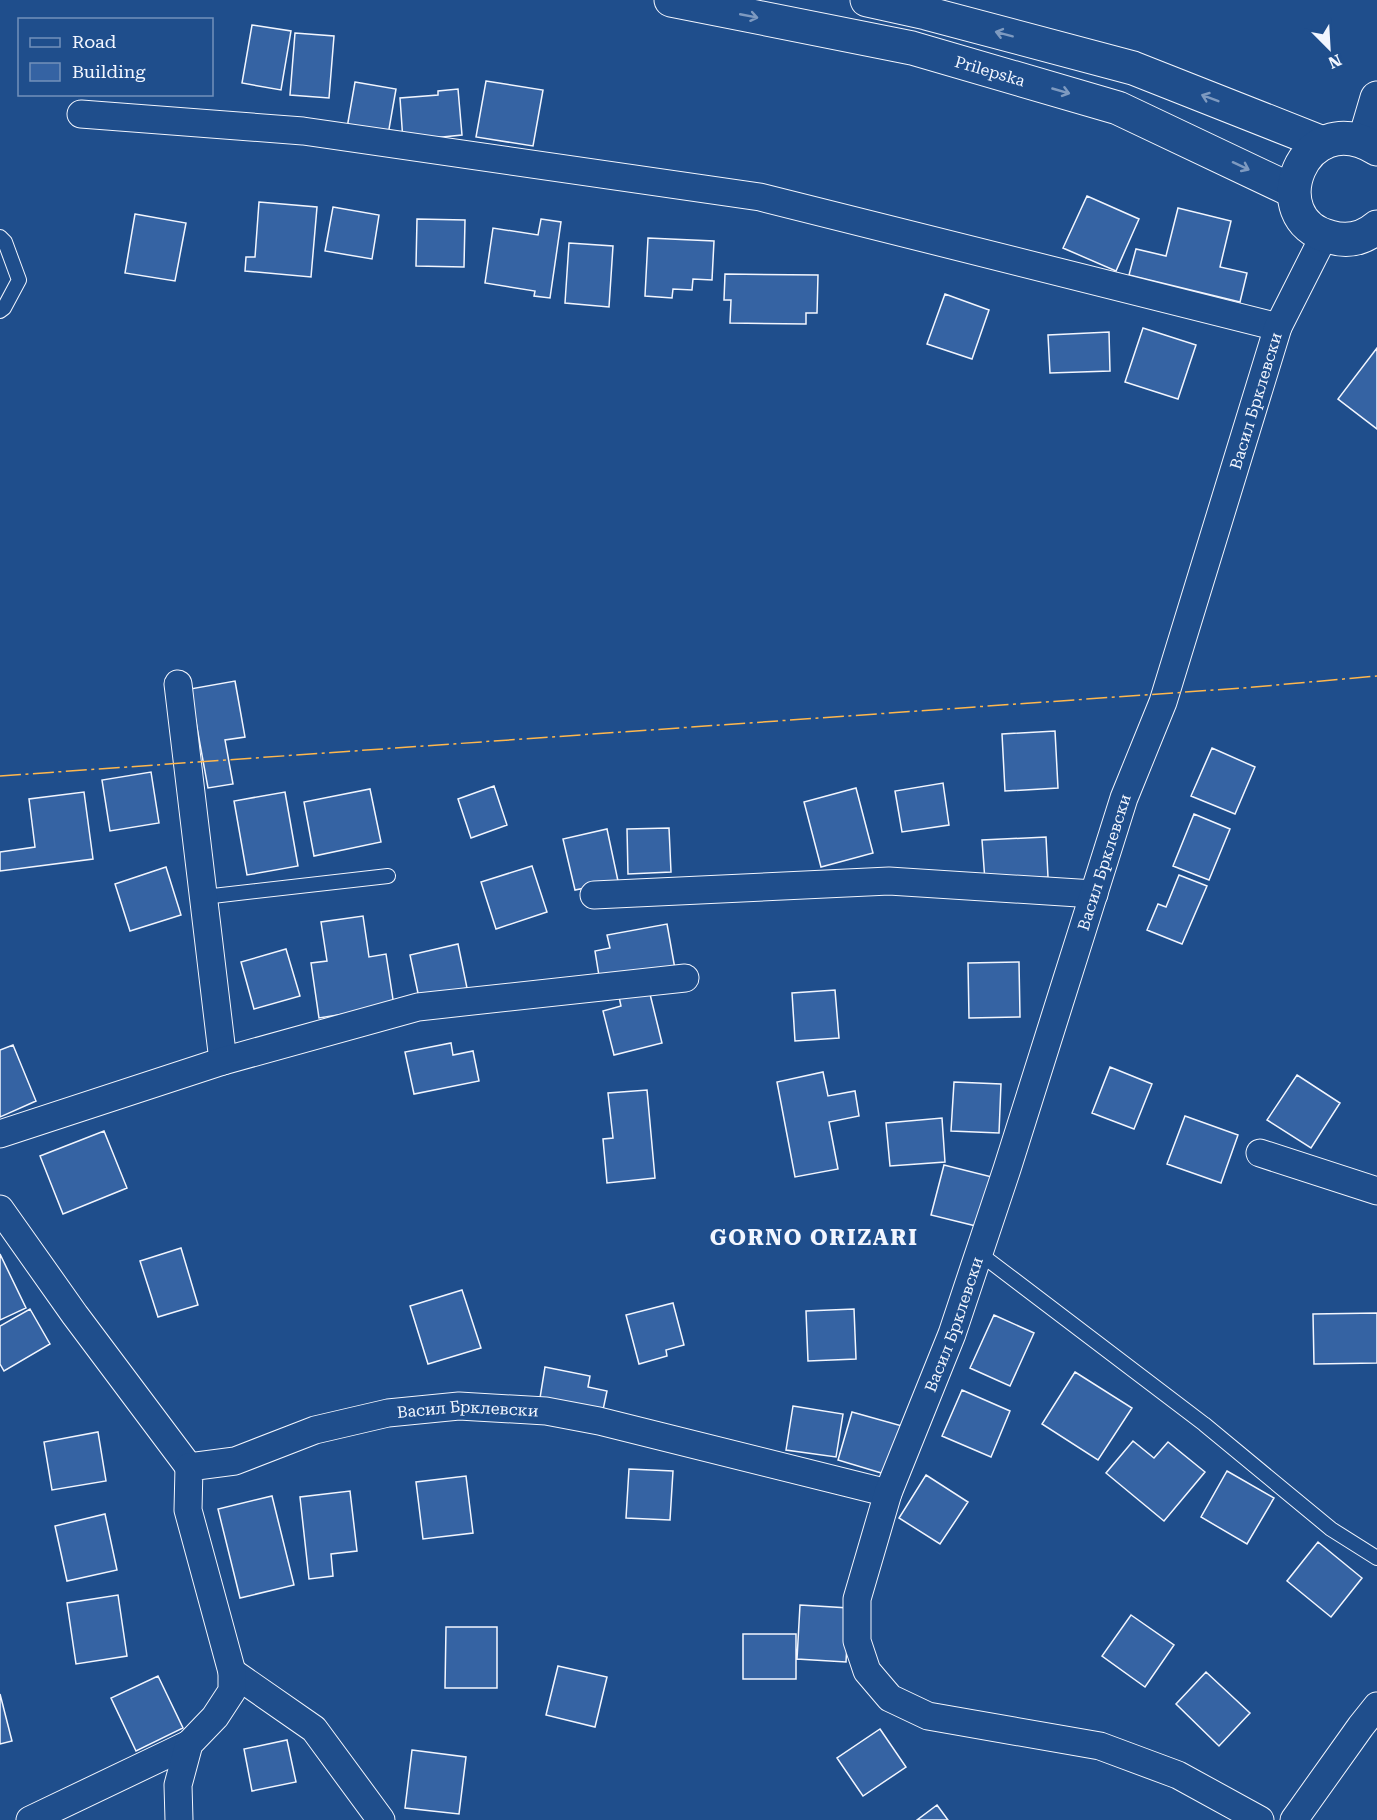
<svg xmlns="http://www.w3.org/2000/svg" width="1377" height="1820" font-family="'Roboto Serif',serif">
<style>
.building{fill:#3563a3;stroke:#f2f6ff;stroke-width:1.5}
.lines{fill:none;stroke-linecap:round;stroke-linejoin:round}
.lane-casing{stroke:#f2f6ff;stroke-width:16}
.street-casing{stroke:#f2f6ff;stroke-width:29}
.secondary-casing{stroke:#f2f6ff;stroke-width:35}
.primary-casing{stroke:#f2f6ff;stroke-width:35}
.lane{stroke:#1f4e8c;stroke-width:14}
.street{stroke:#1f4e8c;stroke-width:27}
.secondary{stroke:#1f4e8c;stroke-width:33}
.primary{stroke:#1f4e8c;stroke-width:33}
.power{stroke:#ffb74d;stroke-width:1.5;stroke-dasharray:21 4.5 3 4.5;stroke-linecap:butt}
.oneway{stroke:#7e9ac0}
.labels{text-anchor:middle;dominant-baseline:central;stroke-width:4.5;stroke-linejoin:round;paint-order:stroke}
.street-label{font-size:16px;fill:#f2f6ff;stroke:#1f4e8c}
.district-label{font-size:22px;font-weight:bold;letter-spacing:1.5px;fill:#f2f6ff;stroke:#1f4e8c}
</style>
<rect width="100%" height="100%" fill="#1f4e8c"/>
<path class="building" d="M 252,25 L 291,31 L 281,90 L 242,83 Z
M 295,33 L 334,36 L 329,98 L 290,95 Z
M 486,81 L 543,90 L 533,146 L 476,137 Z
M 355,82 L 396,89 L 388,135 L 347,128 Z
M 458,89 L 462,135 L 403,141 L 400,98 L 438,95 L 438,91 Z
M 1087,196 L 1139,219 L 1116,271 L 1063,248 Z
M 259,202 L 317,207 L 311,277 L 245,271 L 246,257 L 255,257 Z
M 333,207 L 379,215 L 372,259 L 325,251 Z
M 1178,208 L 1231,221 L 1220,267 L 1247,273 L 1240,302 L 1129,275 L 1136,249 L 1166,256 Z
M 135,214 L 186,223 L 175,281 L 125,273 Z
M 417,219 L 465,220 L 464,267 L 416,266 Z
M 541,219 L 561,222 L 550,298 L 534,296 L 535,291 L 485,283 L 493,228 L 538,235 Z
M 648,238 L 714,241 L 712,280 L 693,279 L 692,290 L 673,289 L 672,298 L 645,296 Z
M 569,243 L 613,246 L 609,307 L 565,303 Z
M 725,274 L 818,275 L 817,313 L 806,313 L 806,324 L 730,323 L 731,300 L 724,300 Z
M 945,294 L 989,310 L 972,359 L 927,344 Z
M 1143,328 L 1196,345 L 1178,399 L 1125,382 Z
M 1109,332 L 1110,371 L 1050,373 L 1048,335 Z
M 1377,348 L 1377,429 L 1338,399 Z
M 235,681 L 245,737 L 225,740 L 233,784 L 208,788 L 190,689 Z
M 1055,731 L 1058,788 L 1005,791 L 1002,734 Z
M 1212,748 L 1255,767 L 1235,814 L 1191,796 Z
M 151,772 L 159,823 L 110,831 L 102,780 Z
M 943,783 L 949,825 L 902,832 L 895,791 Z
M 494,786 L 507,825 L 471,838 L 458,799 Z
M 856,788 L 873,853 L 821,867 L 804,802 Z
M 370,789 L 381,842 L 314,856 L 304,802 Z
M 84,792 L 93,859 L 0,871 L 0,852 L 35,847 L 29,799 Z
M 285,792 L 298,866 L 247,875 L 234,801 Z
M 1194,814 L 1230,829 L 1209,880 L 1173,866 Z
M 669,828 L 671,872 L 628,874 L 627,829 Z
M 607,829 L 618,881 L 575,890 L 563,839 Z
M 1046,837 L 1048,877 L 985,881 L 982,840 Z
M 532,866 L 547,912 L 496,929 L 481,882 Z
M 166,867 L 181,915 L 130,931 L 115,884 Z
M 1179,875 L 1207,886 L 1182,944 L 1147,930 L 1158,904 L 1166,907 Z
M 363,916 L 369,957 L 386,954 L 394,1006 L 319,1018 L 311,963 L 327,961 L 321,922 Z
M 667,924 L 675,969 L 600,982 L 595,951 L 610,948 L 607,935 Z
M 458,944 L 467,988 L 419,998 L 410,955 Z
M 286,949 L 300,996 L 254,1009 L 241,962 Z
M 1019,962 L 1020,1017 L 969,1018 L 968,963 Z
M 649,990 L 662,1043 L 614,1055 L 603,1011 L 621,1006 L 619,997 Z
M 835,990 L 839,1038 L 795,1041 L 792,993 Z
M 451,1043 L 453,1055 L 473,1051 L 479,1081 L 414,1094 L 405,1052 Z
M 13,1045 L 36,1101 L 0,1117 L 0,1050 Z
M 1110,1067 L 1152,1084 L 1134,1129 L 1092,1113 Z
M 823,1072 L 828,1096 L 855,1091 L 859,1116 L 829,1122 L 838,1169 L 795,1177 L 777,1082 Z
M 1297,1075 L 1340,1103 L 1311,1148 L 1267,1120 Z
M 954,1082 L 1001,1084 L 999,1133 L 951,1131 Z
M 647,1090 L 655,1178 L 607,1183 L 603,1139 L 613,1138 L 608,1093 Z
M 1185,1116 L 1238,1135 L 1221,1183 L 1167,1164 Z
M 942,1118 L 945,1162 L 890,1166 L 886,1123 Z
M 104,1131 L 127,1188 L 63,1214 L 40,1156 Z
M 944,1165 L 992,1177 L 980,1227 L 931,1215 Z
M 181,1248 L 198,1305 L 158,1317 L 140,1261 Z
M 0,1254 L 26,1308 L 0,1320 Z
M 462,1290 L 481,1348 L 428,1364 L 410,1306 Z
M 673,1303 L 684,1345 L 666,1350 L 667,1356 L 639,1364 L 626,1315 Z
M 30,1309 L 50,1344 L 4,1371 L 0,1364 L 0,1326 Z
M 854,1309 L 856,1359 L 808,1361 L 806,1311 Z
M 1377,1313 L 1377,1363 L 1314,1364 L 1313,1314 Z
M 994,1315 L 1034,1333 L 1010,1386 L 970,1368 Z
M 545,1367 L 590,1376 L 588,1387 L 607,1391 L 603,1410 L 540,1398 Z
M 1075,1372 L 1132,1408 L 1098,1460 L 1042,1424 Z
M 962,1390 L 1010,1411 L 991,1457 L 942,1436 Z
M 793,1406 L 843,1414 L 836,1457 L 786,1450 Z
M 852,1412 L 902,1426 L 888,1475 L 838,1460 Z
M 98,1432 L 106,1481 L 52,1490 L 44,1442 Z
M 1133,1441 L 1154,1458 L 1168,1442 L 1205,1472 L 1164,1521 L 1106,1473 Z
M 629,1469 L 673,1471 L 670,1520 L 626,1518 Z
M 1227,1471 L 1274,1498 L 1247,1544 L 1201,1517 Z
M 926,1475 L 968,1502 L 940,1544 L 899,1518 Z
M 466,1476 L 473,1533 L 423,1539 L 416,1482 Z
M 350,1491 L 357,1551 L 331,1554 L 333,1576 L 309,1579 L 300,1497 Z
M 272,1496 L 294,1585 L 240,1598 L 218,1509 Z
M 105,1514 L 117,1570 L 67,1581 L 55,1526 Z
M 1318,1542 L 1362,1578 L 1331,1617 L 1287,1581 Z
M 118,1595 L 127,1656 L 76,1664 L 67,1603 Z
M 800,1605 L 849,1608 L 846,1662 L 797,1659 Z
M 1131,1615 L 1174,1645 L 1145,1687 L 1102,1656 Z
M 446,1627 L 497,1627 L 497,1688 L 445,1688 Z
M 743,1634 L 796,1634 L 796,1679 L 743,1679 Z
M 558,1666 L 607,1677 L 595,1727 L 546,1715 Z
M 1206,1672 L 1250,1713 L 1219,1746 L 1176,1704 Z
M 158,1676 L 183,1728 L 136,1751 L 111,1698 Z
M 0,1694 L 12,1741 L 0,1744 Z
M 880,1729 L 906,1767 L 863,1796 L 837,1758 Z
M 287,1740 L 296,1782 L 252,1791 L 244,1749 Z
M 412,1750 L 466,1757 L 459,1814 L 405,1808 Z
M 937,1805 L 948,1820 L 917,1820 Z"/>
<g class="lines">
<g class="lane-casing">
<path id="lane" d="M 0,237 L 5,242 L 19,280 L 4,308 L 0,311
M 204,897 L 388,876
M 979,1253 L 1204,1424 L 1331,1529 L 1377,1558"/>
</g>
<g class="street-casing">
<g id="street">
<path d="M 81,114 L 303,131 L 760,197 L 1278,327"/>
<path d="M 178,684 L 223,1061"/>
<path d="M 594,895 L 889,881 L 1094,894"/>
<path d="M 0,1134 L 223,1061 L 418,1007 L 685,978"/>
<path d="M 1260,1153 L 1377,1191"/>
<path d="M 0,1209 L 75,1315 L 189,1467"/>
<path d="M 232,1672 L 314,1729 L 381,1820"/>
<path d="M 30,1820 L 189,1744"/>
<path id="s1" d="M 179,1820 L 178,1785 L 189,1744 L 215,1717 L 232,1691 L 232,1672 L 188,1510 L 189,1467 L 235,1461 L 315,1430 L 388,1413 L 459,1406 L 546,1411 L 599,1421 L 888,1493"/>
<path id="s2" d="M 1260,1820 L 1178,1775 L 1100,1746 L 928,1716 L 890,1698 L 867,1671 L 857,1641 L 857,1599 L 888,1493 L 952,1334 L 1007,1169 L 1124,798 L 1163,702 L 1278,327 L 1324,236"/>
<path d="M 1294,1820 L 1361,1726 L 1377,1706"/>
</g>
</g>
<g class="secondary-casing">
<path id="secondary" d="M 1364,142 L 1377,98"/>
</g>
<g class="primary-casing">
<g id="primary">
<path id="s3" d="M 671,0 L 912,48 L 1118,108 L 1293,191"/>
<path d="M 867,0 L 926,13 L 1133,68 L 1323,143"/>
<path d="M 1377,149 C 1302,103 1260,220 1330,237 C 1347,242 1363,239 1377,227"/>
</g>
</g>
<use href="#lane" class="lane"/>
<use href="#street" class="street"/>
<use href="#secondary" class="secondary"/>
<use href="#primary" class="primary"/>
<path class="power" d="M 0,776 L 1243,688 L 1377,676"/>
</g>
<defs><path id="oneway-shaft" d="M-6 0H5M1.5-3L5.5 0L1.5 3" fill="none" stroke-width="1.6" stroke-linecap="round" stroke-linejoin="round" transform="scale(1.5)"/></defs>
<g class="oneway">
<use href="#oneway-shaft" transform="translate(749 16) rotate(11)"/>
<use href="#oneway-shaft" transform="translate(1004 34) rotate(-165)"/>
<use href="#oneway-shaft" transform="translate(1061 91) rotate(16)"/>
<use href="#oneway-shaft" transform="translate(1210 98) rotate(-159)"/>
<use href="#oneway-shaft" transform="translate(1241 166) rotate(25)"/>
</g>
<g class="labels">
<g class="street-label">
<text stroke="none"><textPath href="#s3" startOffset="327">Prilepska</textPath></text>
<text stroke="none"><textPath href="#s2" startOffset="1766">Васил Брклевски</textPath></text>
<text stroke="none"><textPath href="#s2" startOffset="1280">Васил Брклевски</textPath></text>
<text stroke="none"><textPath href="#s2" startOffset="794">Васил Брклевски</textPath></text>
<text stroke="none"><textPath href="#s1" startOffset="663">Васил Брклевски</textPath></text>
</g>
<g class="district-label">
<text x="814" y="1237">GORNO ORIZARI</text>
</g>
</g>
<rect x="18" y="18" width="195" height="78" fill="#1f4e8c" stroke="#7391ba" stroke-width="1.5"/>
<rect x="30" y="38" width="30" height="9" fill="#1f4e8c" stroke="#7391ba" stroke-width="1.5"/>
<text x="72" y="48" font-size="18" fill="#f2f6ff">Road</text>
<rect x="30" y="63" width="30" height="18" fill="#3563a3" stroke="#7391ba" stroke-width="1.5"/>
<text x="72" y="78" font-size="18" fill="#f2f6ff">Building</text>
<g transform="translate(1329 48) rotate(156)" stroke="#1f4e8c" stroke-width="4.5" paint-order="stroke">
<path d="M0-4.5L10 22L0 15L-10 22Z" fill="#f2f6ff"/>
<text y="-9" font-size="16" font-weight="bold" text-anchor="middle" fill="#f2f6ff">N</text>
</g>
</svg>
